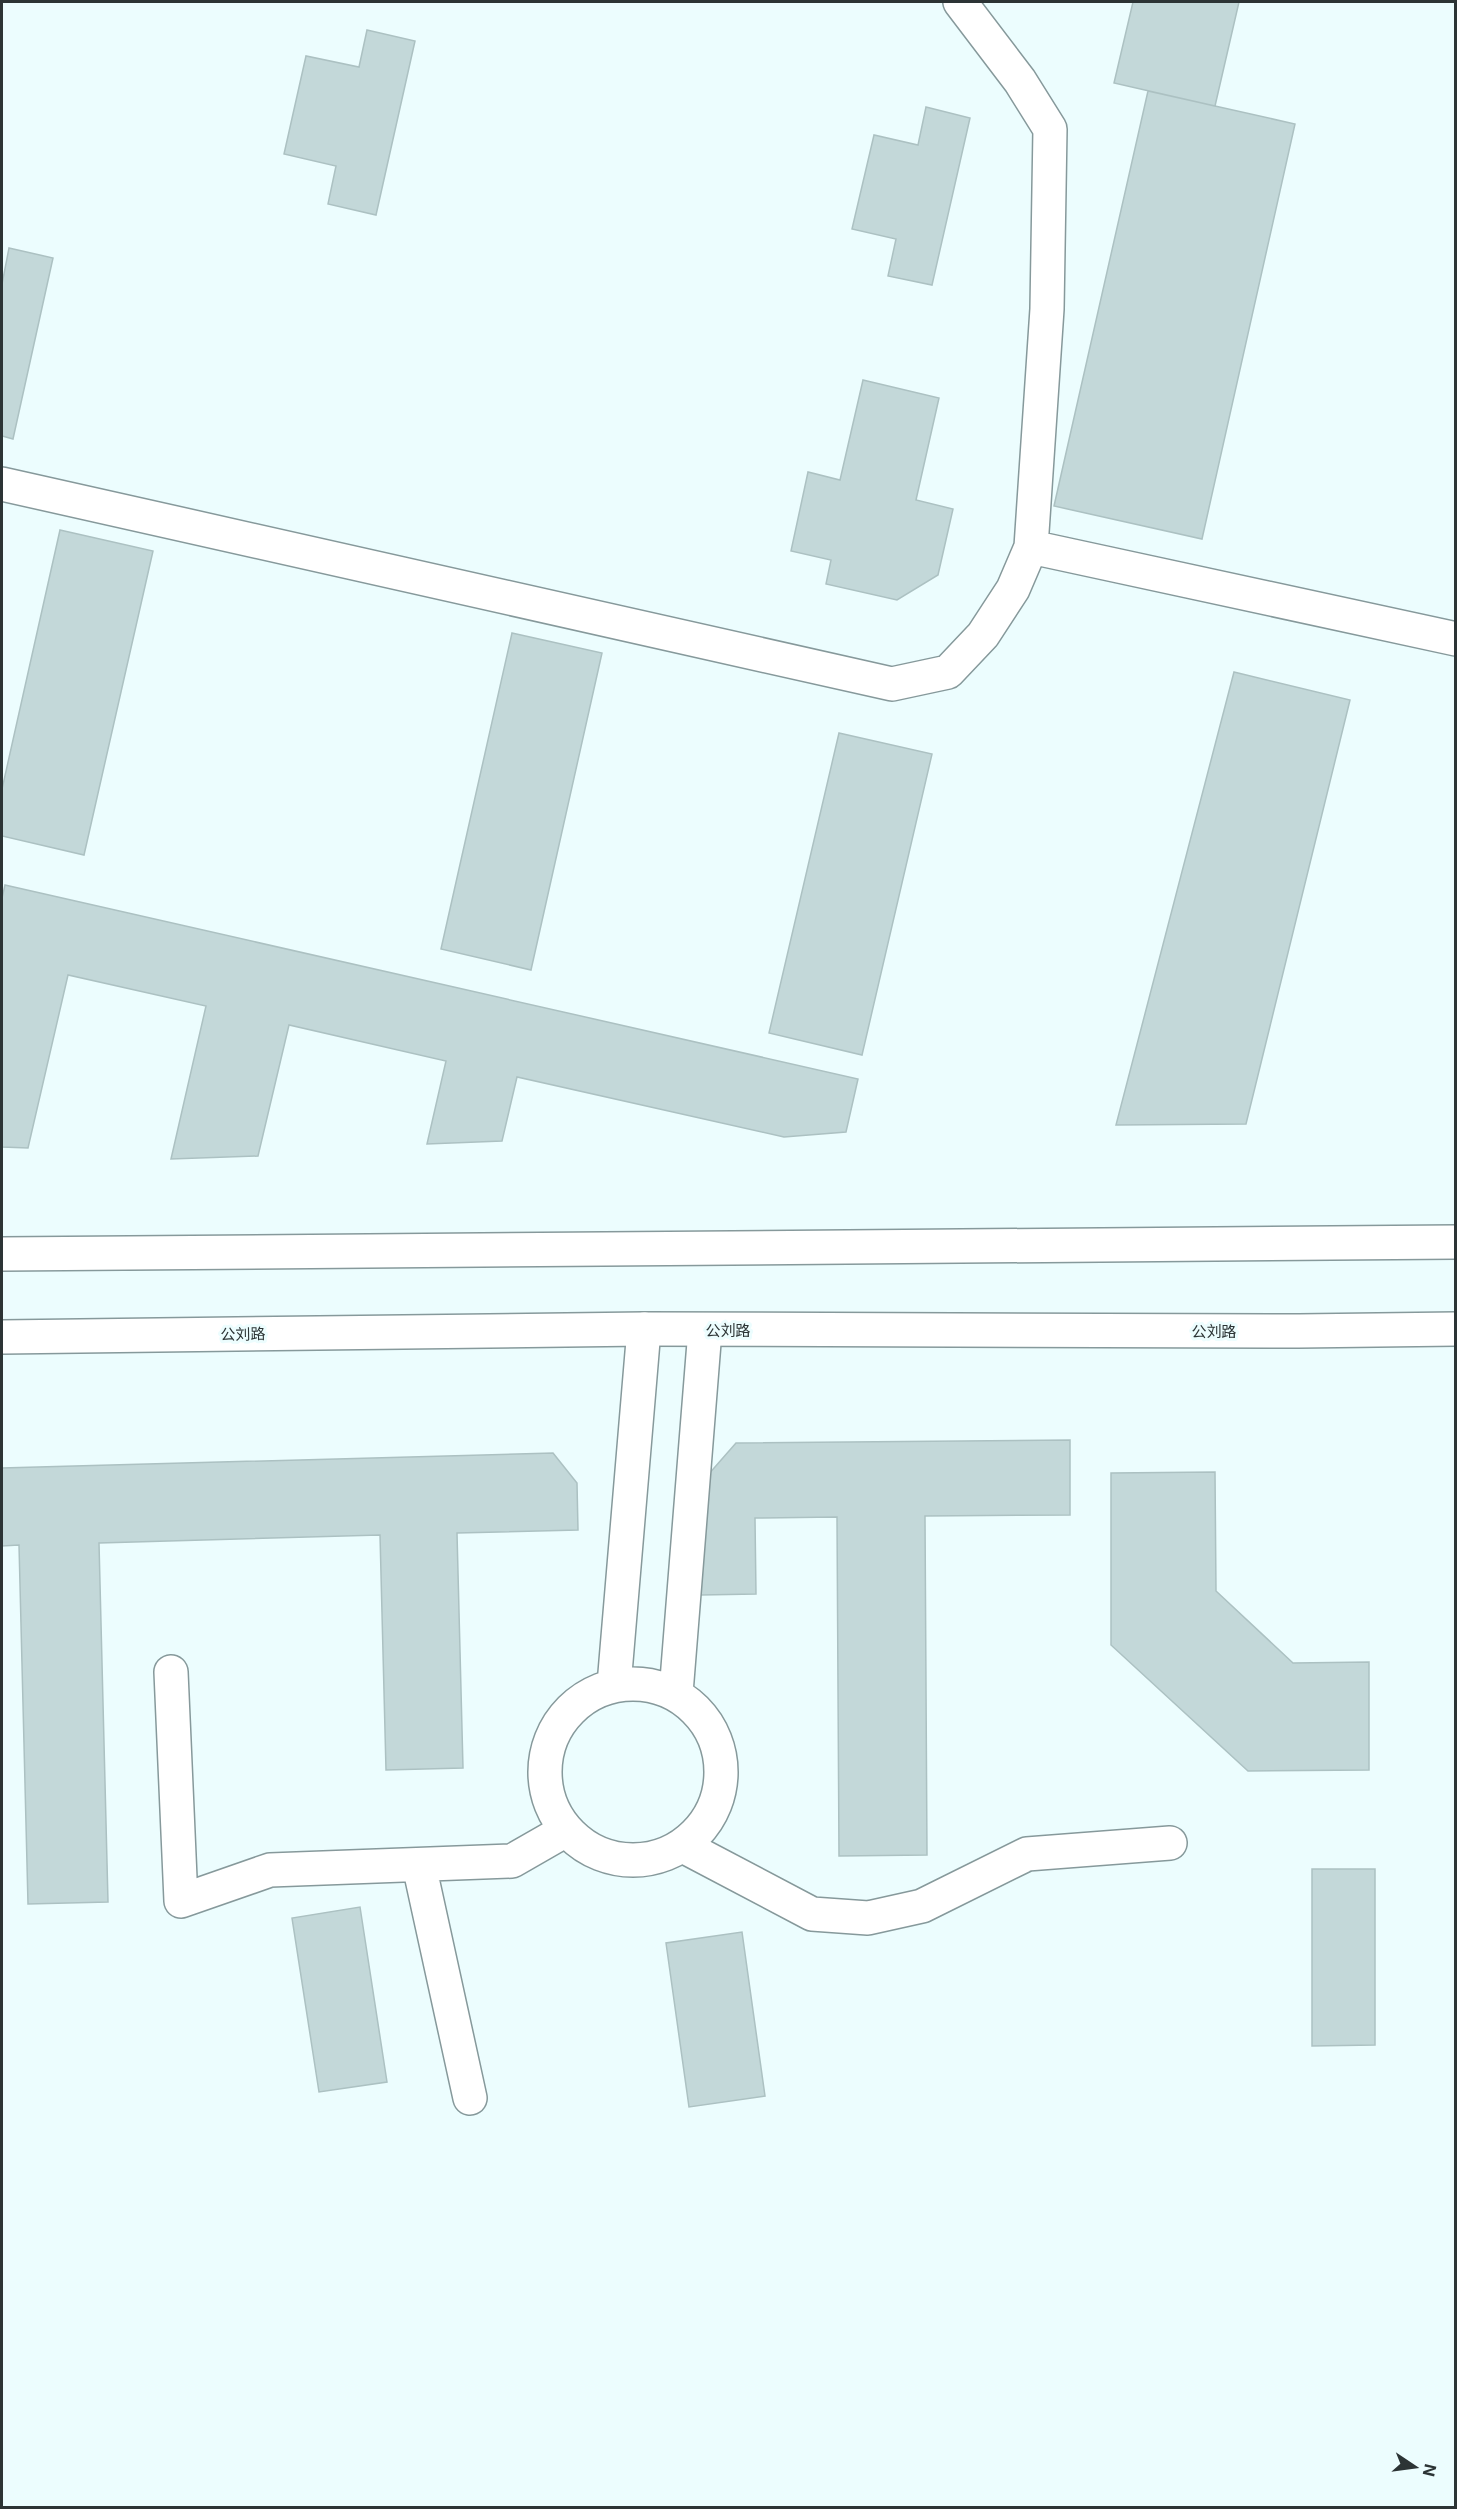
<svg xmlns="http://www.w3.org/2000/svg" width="1457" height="2509" font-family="Inter,'Noto Sans SC',sans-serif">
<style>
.building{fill:#c3d8d9;stroke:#acc1c2;stroke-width:1.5}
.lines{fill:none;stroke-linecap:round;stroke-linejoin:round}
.minor-casing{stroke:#86999b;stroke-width:36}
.major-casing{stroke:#86999b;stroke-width:36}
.minor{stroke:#fff;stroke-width:33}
.major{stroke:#fff;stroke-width:33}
.labels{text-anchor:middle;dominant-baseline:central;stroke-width:6;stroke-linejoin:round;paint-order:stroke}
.street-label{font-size:15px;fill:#2c3435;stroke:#ecfdfe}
</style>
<rect width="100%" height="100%" fill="#ecfdfe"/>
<path class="building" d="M 1133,2 L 1239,2 L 1215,106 L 1114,83 Z
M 367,30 L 415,41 L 376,215 L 328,204 L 336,166 L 284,154 L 306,56 L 359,67 Z
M 1148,91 L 1295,124 L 1202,539 L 1054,506 Z
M 926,107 L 970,118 L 932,285 L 888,276 L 896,239 L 852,229 L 874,135 L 918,145 Z
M 9,248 L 53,258 L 13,439 L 2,436 L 2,284 Z
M 863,380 L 939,398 L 916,500 L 953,509 L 938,575 L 897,600 L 826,584 L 831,560 L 791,551 L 808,472 L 840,480 Z
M 60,530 L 153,551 L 84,855 L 2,836 L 2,789 Z
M 512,633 L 602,653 L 531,970 L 441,949 Z
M 1234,672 L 1350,700 L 1246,1124 L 1116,1125 Z
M 839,733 L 932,754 L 862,1055 L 769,1033 Z
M 5,885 L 858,1079 L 846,1132 L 784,1137 L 517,1077 L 502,1141 L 427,1144 L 446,1061 L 289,1025 L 258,1156 L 171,1159 L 206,1006 L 68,975 L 28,1148 L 2,1147 L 2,898 Z
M 1070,1440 L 1070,1515 L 925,1516 L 927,1855 L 839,1856 L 837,1517 L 755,1518 L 756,1594 L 701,1595 L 700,1484 L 736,1443 Z
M 553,1453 L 577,1483 L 578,1530 L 457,1533 L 463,1768 L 386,1770 L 380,1535 L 99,1543 L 108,1902 L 28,1904 L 19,1545 L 2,1546 L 2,1468 Z
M 1215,1472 L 1216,1591 L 1293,1663 L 1369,1662 L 1369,1770 L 1248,1771 L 1111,1645 L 1111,1473 Z
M 1312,1869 L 1375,1869 L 1375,2045 L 1312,2046 Z
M 360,1907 L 387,2082 L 319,2092 L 292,1918 Z
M 742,1932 L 765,2096 L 689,2107 L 666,1943 Z"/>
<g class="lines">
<g class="minor-casing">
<path id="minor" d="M 2,484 L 892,684 L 948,672 L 983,635 L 1013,589 L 1031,547 L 1047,309 L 1050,129 L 1020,81 L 960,2
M 1031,547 L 1456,639
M 171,1672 L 181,1901 L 270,1870 L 512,1861 L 566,1830
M545 1772a88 88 0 1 1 176 0a88 88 0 1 1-176 0Z
M 614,1685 L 644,1329
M 676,1693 L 705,1330
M 683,1846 L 812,1914 L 868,1918 L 922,1906 L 1027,1854 L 1170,1843
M 419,1865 L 470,2098"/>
</g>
<g class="major-casing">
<path id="major" d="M 2,1254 L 1456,1242
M 2,1337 L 644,1329 L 1299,1331 L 1456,1329"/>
</g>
<use href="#minor" class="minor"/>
<use href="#major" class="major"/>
</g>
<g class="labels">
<g class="street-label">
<text x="728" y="1330">公刘路</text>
<text x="1214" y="1331">公刘路</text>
<text transform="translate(243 1334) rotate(-1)">公刘路</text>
</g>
</g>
<rect width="1457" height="2509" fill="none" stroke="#2c3435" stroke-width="6"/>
<g transform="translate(1415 2467) rotate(103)" stroke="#ecfdfe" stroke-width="4.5" paint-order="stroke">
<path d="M0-4.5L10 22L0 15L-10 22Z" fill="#2c3435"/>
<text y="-9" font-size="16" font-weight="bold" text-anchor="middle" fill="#2c3435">N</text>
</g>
</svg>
